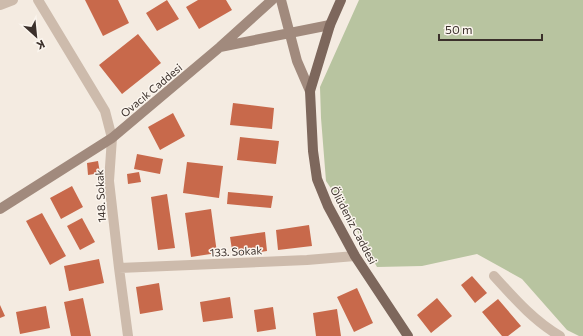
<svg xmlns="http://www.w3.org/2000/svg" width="583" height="336" font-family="Commissioner,sans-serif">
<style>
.green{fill:#b8c4a0}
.building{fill:#c8694b}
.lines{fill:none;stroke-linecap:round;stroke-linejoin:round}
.minor{stroke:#cdbbac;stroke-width:10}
.secondary{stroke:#a18a7d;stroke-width:10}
.primary{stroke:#7d675c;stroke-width:10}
.labels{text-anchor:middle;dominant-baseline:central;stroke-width:3;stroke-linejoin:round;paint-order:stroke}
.street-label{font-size:11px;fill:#3b302b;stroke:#fbf5ee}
</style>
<rect width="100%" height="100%" fill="#f4ebe1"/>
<path class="green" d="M 359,0 L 583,0 L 583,336 L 579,336 L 567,330 L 522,279 L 477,254 L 422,266 L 377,267 L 345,209 L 326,181 L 321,118 L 320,87 Z"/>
<path class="building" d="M 85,0 L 118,0 L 129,23 L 103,36 Z
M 167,0 L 179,19 L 157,31 L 146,13 Z
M 198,0 L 226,0 L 232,10 L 199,29 L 186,7 Z
M 138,34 L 161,63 L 122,94 L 99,65 Z
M 233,103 L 274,108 L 272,129 L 230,125 Z
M 173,113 L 185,136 L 160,150 L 148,127 Z
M 240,137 L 279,141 L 276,164 L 237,160 Z
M 137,154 L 163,159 L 160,174 L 134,169 Z
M 98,161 L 100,173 L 88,175 L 87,163 Z
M 187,162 L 223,166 L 219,198 L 183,193 Z
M 139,172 L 141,182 L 128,184 L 127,174 Z
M 72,186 L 83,207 L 61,219 L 50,198 Z
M 228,192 L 273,196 L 271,208 L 227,204 Z
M 167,194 L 175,248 L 158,250 L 151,197 Z
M 211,209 L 217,253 L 191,257 L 185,213 Z
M 42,213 L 66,256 L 50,265 L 26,221 Z
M 82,218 L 95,242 L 80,250 L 67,226 Z
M 309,225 L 312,246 L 278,250 L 276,230 Z
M 265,232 L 267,251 L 233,256 L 230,237 Z
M 99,259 L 104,283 L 69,291 L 64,266 Z
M 472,276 L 487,293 L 475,303 L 461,285 Z
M 159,283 L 163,310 L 140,314 L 136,287 Z
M 357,288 L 373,323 L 354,332 L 337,297 Z
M 230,297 L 233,318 L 203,322 L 200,302 Z
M 83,298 L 91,336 L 71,336 L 64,302 Z
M 437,298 L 452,316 L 431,333 L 417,315 Z
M 498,299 L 521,326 L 508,336 L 502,336 L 482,312 Z
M 0,305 L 5,316 L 0,318 Z
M 46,306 L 50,328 L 20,334 L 16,312 Z
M 273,307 L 276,329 L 257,332 L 254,310 Z
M 337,309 L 341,336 L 316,336 L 313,313 Z"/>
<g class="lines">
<path class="minor" d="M 38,0 L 105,111 L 112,138 L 109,181 L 119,268 L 128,336
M 0,5 L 13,0
M 119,268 L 307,260 L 355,256
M 494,276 C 514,298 534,321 560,336"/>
<path class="secondary" d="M 281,0 L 297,61 L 310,91
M 220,47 L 330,25
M 0,209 L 112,138 L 220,47 L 272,0"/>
<path class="primary" d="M 341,0 L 330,25 L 310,91 L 313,151 L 317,179 L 328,206 L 355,256 L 408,336"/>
</g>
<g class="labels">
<g class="street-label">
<text transform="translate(151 90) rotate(-40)">Ovacık Caddesi</text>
<text transform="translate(100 196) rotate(-93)">148. Sokak</text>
<text transform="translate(354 225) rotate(62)">Ölüdeniz Caddesi</text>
<text transform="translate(236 251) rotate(-3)">133. Sokak</text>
</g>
</g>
<g transform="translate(36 36) rotate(153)" stroke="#fbf5ee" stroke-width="3" paint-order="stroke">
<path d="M0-3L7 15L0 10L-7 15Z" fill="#3b302b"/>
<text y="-6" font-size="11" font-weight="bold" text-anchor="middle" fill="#3b302b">K</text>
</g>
<path d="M439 34v6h103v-6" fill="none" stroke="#3b302b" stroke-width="2"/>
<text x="445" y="34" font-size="12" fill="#3b302b" stroke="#fbf5ee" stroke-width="3" paint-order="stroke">50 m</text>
</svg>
